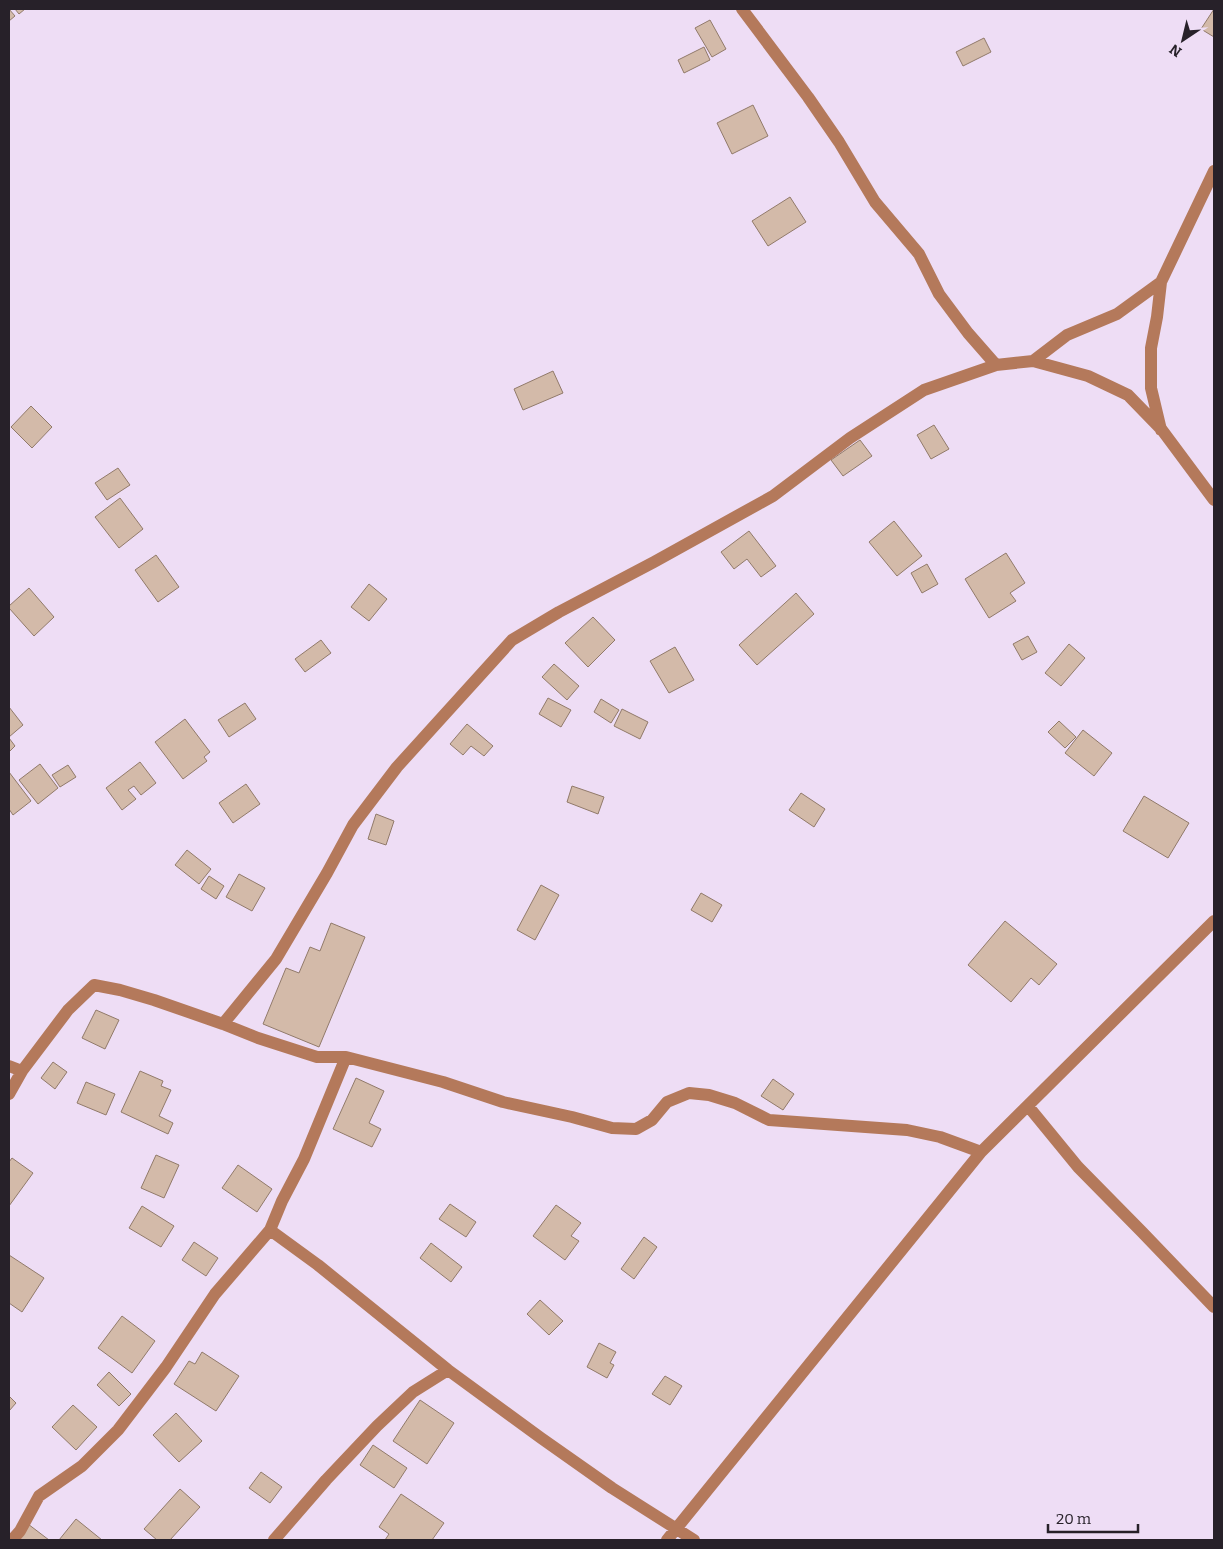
<svg xmlns="http://www.w3.org/2000/svg" width="1223" height="1549" font-family="Bitter,serif">
<style>
.building{fill:#d3baa9;stroke:#917a6a}
.lines{fill:none;stroke-linecap:round;stroke-linejoin:round}
.minor{stroke:#b4795b;stroke-width:12}
</style>
<rect width="100%" height="100%" fill="#eeddf5"/>
<path class="building" d="M 9,9 L 15,16 L 9,21 Z
M 15,9 L 25,9 L 19,14 Z
M 1214,9 L 1214,37 L 1201,29 Z
M 710,20 L 726,49 L 712,57 L 695,28 Z
M 984,38 L 991,52 L 963,66 L 956,52 Z
M 704,47 L 710,60 L 684,73 L 678,60 Z
M 753,105 L 768,136 L 732,154 L 717,123 Z
M 790,197 L 806,222 L 768,246 L 752,221 Z
M 553,371 L 563,393 L 523,410 L 514,389 Z
M 31,406 L 52,427 L 32,448 L 11,427 Z
M 934,425 L 949,449 L 931,459 L 917,435 Z
M 860,440 L 872,456 L 843,476 L 831,460 Z
M 118,468 L 130,485 L 107,500 L 95,483 Z
M 120,498 L 143,529 L 119,548 L 95,517 Z
M 894,521 L 922,556 L 897,576 L 869,542 Z
M 749,531 L 776,566 L 761,577 L 747,559 L 734,569 L 721,552 Z
M 1006,553 L 1025,583 L 1010,593 L 1016,601 L 989,618 L 965,579 Z
M 156,555 L 179,587 L 158,602 L 135,570 Z
M 927,564 L 938,584 L 922,593 L 911,573 Z
M 369,584 L 387,599 L 369,621 L 351,607 Z
M 29,588 L 54,617 L 34,636 L 9,608 L 9,606 Z
M 796,593 L 814,614 L 757,665 L 739,645 Z
M 593,617 L 615,640 L 588,667 L 565,643 Z
M 1028,636 L 1037,652 L 1022,660 L 1013,644 Z
M 321,640 L 331,653 L 305,672 L 295,659 Z
M 1069,644 L 1085,658 L 1061,686 L 1045,673 Z
M 675,647 L 694,680 L 669,693 L 650,661 Z
M 554,664 L 579,686 L 567,700 L 542,677 Z
M 548,698 L 571,710 L 561,727 L 539,714 Z
M 601,699 L 619,710 L 611,723 L 594,712 Z
M 245,703 L 256,719 L 229,737 L 218,720 Z
M 9,707 L 23,725 L 9,737 Z
M 622,709 L 648,722 L 640,739 L 614,726 Z
M 185,719 L 210,752 L 204,757 L 207,761 L 183,779 L 155,742 Z
M 1059,721 L 1076,737 L 1065,748 L 1048,732 Z
M 467,724 L 493,746 L 484,756 L 471,746 L 463,755 L 450,744 Z
M 1083,730 L 1112,753 L 1094,776 L 1065,753 Z
M 9,738 L 15,746 L 9,752 Z
M 140,762 L 156,783 L 141,795 L 134,786 L 128,790 L 136,799 L 122,810 L 106,788 Z
M 40,764 L 58,788 L 38,804 L 19,780 Z
M 68,765 L 76,777 L 60,787 L 52,775 Z
M 9,772 L 31,801 L 13,815 L 9,809 Z
M 246,784 L 260,804 L 233,823 L 219,803 Z
M 572,786 L 604,797 L 598,814 L 567,802 Z
M 801,793 L 825,809 L 814,827 L 789,810 Z
M 1144,796 L 1189,823 L 1168,858 L 1123,831 Z
M 376,814 L 394,821 L 386,845 L 368,839 Z
M 187,850 L 211,869 L 199,884 L 175,865 Z
M 239,874 L 265,888 L 252,911 L 226,897 Z
M 209,876 L 224,886 L 216,899 L 201,889 Z
M 541,885 L 559,895 L 535,940 L 517,930 Z
M 701,893 L 722,905 L 712,922 L 691,910 Z
M 1005,921 L 1057,964 L 1039,985 L 1031,978 L 1011,1002 L 968,965 Z
M 331,923 L 365,937 L 319,1047 L 263,1024 L 286,968 L 299,973 L 310,947 L 320,951 Z
M 96,1010 L 119,1020 L 105,1049 L 82,1038 Z
M 53,1062 L 67,1072 L 55,1089 L 41,1078 Z
M 140,1071 L 163,1081 L 161,1086 L 171,1090 L 159,1116 L 173,1123 L 168,1134 L 121,1112 Z
M 356,1078 L 384,1091 L 369,1123 L 381,1129 L 372,1147 L 333,1129 Z
M 773,1079 L 794,1094 L 783,1110 L 761,1096 Z
M 86,1082 L 115,1094 L 106,1115 L 77,1103 Z
M 156,1155 L 179,1165 L 164,1198 L 141,1188 Z
M 12,1158 L 33,1173 L 9,1206 L 9,1162 Z
M 238,1165 L 272,1189 L 257,1212 L 222,1188 Z
M 450,1204 L 476,1222 L 466,1237 L 439,1219 Z
M 556,1205 L 581,1223 L 571,1236 L 579,1241 L 565,1260 L 533,1236 Z
M 142,1206 L 174,1226 L 161,1247 L 129,1228 Z
M 644,1237 L 657,1247 L 634,1279 L 621,1269 Z
M 194,1242 L 218,1258 L 206,1276 L 182,1260 Z
M 431,1243 L 462,1267 L 451,1282 L 420,1258 Z
M 9,1255 L 44,1278 L 22,1312 L 9,1303 Z
M 540,1300 L 563,1321 L 549,1335 L 527,1314 Z
M 122,1316 L 155,1341 L 132,1373 L 98,1348 Z
M 599,1343 L 616,1352 L 610,1363 L 614,1365 L 607,1378 L 587,1367 Z
M 202,1352 L 239,1376 L 216,1411 L 174,1384 L 189,1361 L 195,1364 Z
M 109,1372 L 131,1394 L 119,1406 L 97,1385 Z
M 665,1376 L 682,1386 L 670,1405 L 652,1394 Z
M 9,1396 L 16,1403 L 9,1411 Z
M 420,1400 L 454,1423 L 427,1464 L 393,1441 Z
M 73,1405 L 97,1427 L 76,1450 L 52,1427 Z
M 176,1413 L 202,1441 L 179,1462 L 153,1435 Z
M 373,1445 L 407,1468 L 394,1488 L 360,1465 Z
M 261,1472 L 282,1487 L 270,1503 L 249,1488 Z
M 180,1489 L 200,1507 L 170,1540 L 157,1540 L 144,1529 Z
M 401,1494 L 444,1523 L 432,1540 L 385,1540 L 389,1534 L 379,1527 Z
M 76,1519 L 102,1540 L 59,1540 Z
M 28,1524 L 49,1540 L 16,1540 Z"/>
<g class="lines">
<path class="minor" d="M 742,9 L 808,97 L 839,142 L 875,202 L 919,254 L 939,294 L 968,333 L 996,365
M 1033,361 L 1067,335 L 1117,314 L 1161,282
M 1161,430 L 1151,388 L 1151,348 L 1157,317 L 1161,282 L 1214,171
M 223,1024 L 276,959 L 327,873 L 353,825 L 397,767 L 512,640 L 559,612 L 654,562 L 773,496 L 850,438 L 924,390 L 996,365 L 1033,361 L 1088,376 L 1128,395 L 1162,430 L 1214,500
M 9,1066 L 22,1071
M 9,1094 L 22,1071 L 68,1010 L 94,985 L 120,990 L 154,1000 L 223,1024 L 258,1038 L 317,1057 L 346,1057 L 443,1082 L 503,1102 L 572,1117 L 612,1128 L 636,1129 L 652,1120 L 667,1102 L 689,1093 L 709,1095 L 735,1103 L 769,1120 L 907,1130 L 940,1137 L 981,1152
M 1028,1106 L 1078,1167 L 1142,1232 L 1214,1307
M 270,1230 L 318,1265 L 448,1370 L 541,1438 L 612,1488 L 694,1540
M 12,1540 L 20,1531 L 39,1496 L 82,1466 L 118,1430 L 166,1367 L 215,1294 L 270,1230 L 282,1201 L 304,1159 L 346,1057
M 274,1540 L 326,1480 L 377,1426 L 413,1392 L 448,1370
M 667,1540 L 981,1152 L 1214,921"/>
</g>
<rect width="1223" height="1549" fill="none" stroke="#272129" stroke-width="20"/>
<g transform="translate(1183 40) rotate(215)" stroke="#eeddf5" stroke-width="4" paint-order="stroke">
<path d="M0-4L9 19L0 12L-9 19Z" fill="#272129"/>
<text y="-8" font-size="14" font-weight="bold" text-anchor="middle" fill="#272129">N</text>
</g>
<path d="M1048 1524v8h90v-8" fill="none" stroke="#272129" stroke-width="2.5"/>
<text x="1056" y="1524" font-size="15" fill="#272129" stroke="#eeddf5" stroke-width="4" paint-order="stroke">20 m</text>
</svg>
